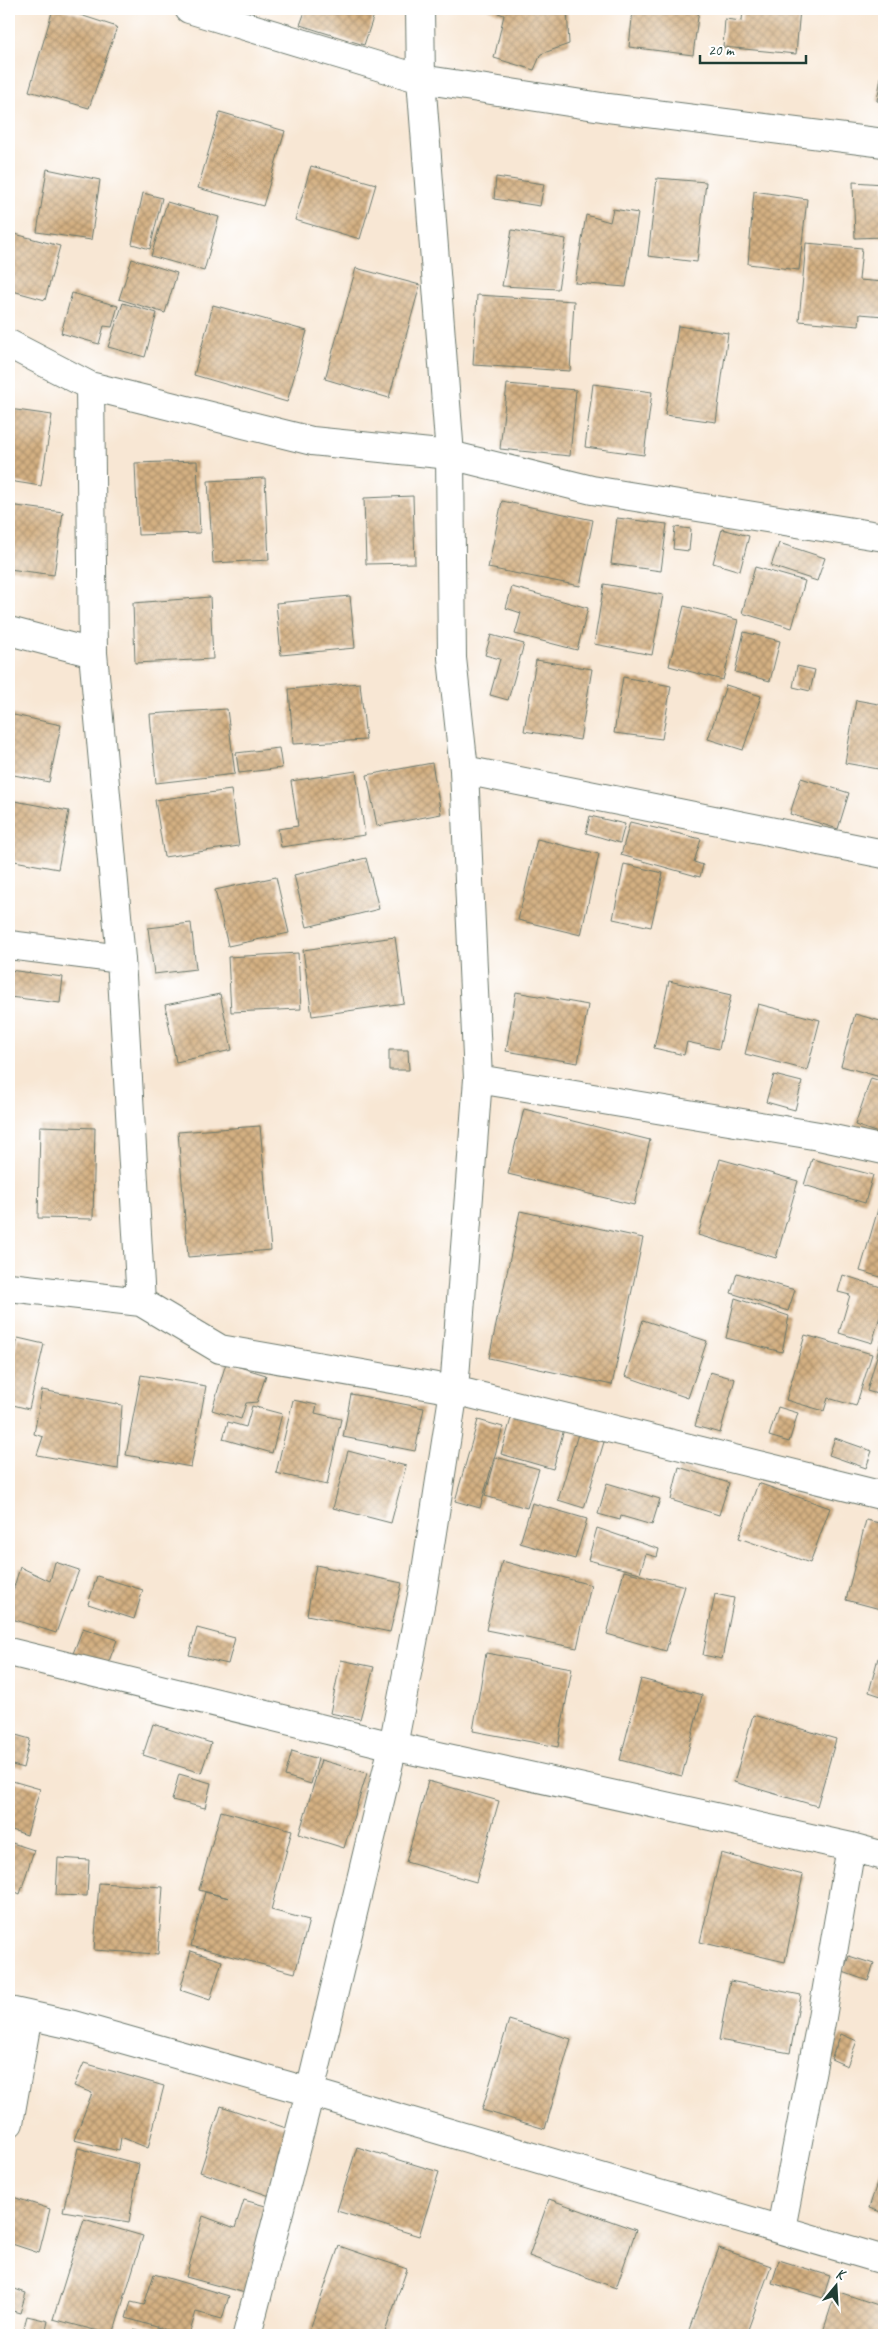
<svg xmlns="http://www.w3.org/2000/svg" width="893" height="2344" font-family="Caveat,sans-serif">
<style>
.building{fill:url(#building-cross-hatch)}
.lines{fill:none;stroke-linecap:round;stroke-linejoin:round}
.minor-casing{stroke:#6b786c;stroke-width:30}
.minor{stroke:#fff;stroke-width:28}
</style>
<defs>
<pattern id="building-cross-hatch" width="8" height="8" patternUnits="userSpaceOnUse" patternTransform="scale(1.25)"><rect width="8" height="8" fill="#d4b082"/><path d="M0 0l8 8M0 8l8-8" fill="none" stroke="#ab906b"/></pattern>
</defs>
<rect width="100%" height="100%" fill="#fff"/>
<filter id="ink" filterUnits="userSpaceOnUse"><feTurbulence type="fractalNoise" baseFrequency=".02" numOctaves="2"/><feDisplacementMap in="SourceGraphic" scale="10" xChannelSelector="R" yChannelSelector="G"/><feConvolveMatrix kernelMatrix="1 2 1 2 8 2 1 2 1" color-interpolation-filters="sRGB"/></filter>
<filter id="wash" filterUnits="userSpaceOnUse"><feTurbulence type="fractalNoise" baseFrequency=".0096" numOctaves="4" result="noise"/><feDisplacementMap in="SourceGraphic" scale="20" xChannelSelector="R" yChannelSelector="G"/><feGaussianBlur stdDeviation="1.12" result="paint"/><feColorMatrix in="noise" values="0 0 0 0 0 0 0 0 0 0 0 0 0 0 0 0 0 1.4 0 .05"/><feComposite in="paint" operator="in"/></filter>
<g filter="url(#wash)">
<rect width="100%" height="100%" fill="#f8e7d4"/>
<g id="blocks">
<path class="building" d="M 53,9 L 62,9 L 117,27 L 89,108 L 29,91 Z
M 306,9 L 376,9 L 364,45 L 300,25 Z
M 487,9 L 567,9 L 569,44 L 541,54 L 534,70 L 494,58 L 504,15 Z
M 633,9 L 699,9 L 693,55 L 629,47 Z
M 743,9 L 800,9 L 796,54 L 723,47 L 725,19 L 742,21 Z
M 883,65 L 884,65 L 884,102 L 877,101 Z
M 220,112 L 285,131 L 263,206 L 198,188 Z
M 311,166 L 376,184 L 360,239 L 295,220 Z
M 47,169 L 100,180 L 91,240 L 37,232 Z
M 496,177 L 544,184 L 540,206 L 494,199 Z
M 657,178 L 706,182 L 697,262 L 648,256 Z
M 853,182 L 884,184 L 884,237 L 855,238 Z
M 754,191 L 807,199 L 799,270 L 748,264 Z
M 143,193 L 162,198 L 150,249 L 132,244 Z
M 167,202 L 219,217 L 204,271 L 151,256 Z
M 613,209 L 638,213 L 626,287 L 575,283 L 586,215 L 610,222 Z
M 512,230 L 566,239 L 558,289 L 502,286 Z
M 15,234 L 60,246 L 45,300 L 9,290 L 9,255 Z
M 806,243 L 862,248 L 859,280 L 884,282 L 884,316 L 860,314 L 859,326 L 799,321 Z
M 132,259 L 177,273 L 165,313 L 119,299 Z
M 356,268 L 420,285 L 389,398 L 325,379 Z
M 72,293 L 118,306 L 112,327 L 104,326 L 99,344 L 61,333 Z
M 477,295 L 574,301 L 570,371 L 473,365 Z
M 123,303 L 157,313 L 145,357 L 108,347 Z
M 213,305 L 307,331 L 287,402 L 194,375 Z
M 678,326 L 728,333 L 716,422 L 665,415 Z
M 507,384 L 576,390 L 570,456 L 500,449 Z
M 593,384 L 652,392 L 644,455 L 585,447 Z
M 9,409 L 52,415 L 41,486 L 9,481 Z
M 197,461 L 200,533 L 138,535 L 135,463 Z
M 265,478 L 269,560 L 213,563 L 208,481 Z
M 413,496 L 415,563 L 366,564 L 364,498 Z
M 502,501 L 593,520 L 580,586 L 488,568 Z
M 9,505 L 63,512 L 54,575 L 9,569 Z
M 617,518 L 667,524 L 661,571 L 611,564 Z
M 675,527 L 691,529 L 689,551 L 673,549 Z
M 722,529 L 749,536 L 740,571 L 713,563 Z
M 779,543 L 825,558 L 817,581 L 771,566 Z
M 755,567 L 805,581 L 792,628 L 742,613 Z
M 604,584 L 663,595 L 652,655 L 594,644 Z
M 512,587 L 588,608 L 577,650 L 515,634 L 521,613 L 506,608 Z
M 350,596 L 355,648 L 281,655 L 276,603 Z
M 210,597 L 213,659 L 135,663 L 133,603 Z
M 684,606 L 738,620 L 723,680 L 669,666 Z
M 744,632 L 780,641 L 770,681 L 735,672 Z
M 491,635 L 524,644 L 508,700 L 490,695 L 500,659 L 485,655 Z
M 536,660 L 592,669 L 580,740 L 524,731 Z
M 797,666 L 815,670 L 810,691 L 793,687 Z
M 623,677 L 671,686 L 662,739 L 614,733 Z
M 360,683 L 366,740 L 293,744 L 289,689 Z
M 726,685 L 761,696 L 743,750 L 708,739 Z
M 856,700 L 884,705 L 884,770 L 845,763 Z
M 227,709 L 235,774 L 156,783 L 150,714 Z
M 9,714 L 61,725 L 49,782 L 9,774 Z
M 279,748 L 282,768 L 239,773 L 236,753 Z
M 432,763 L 441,814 L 377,826 L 367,775 Z
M 356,771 L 365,835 L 281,847 L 278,829 L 298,826 L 291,781 Z
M 801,778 L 849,793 L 838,829 L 790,814 Z
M 231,790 L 239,846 L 164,857 L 155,800 Z
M 9,800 L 69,811 L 58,869 L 9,860 Z
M 590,816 L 625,824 L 620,843 L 586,833 Z
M 630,822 L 701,839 L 694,862 L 703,865 L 700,877 L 621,855 Z
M 537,839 L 599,854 L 581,935 L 518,920 Z
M 366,858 L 379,909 L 307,927 L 294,875 Z
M 624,864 L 663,873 L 651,927 L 613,919 Z
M 276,877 L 289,933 L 228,946 L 215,890 Z
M 191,923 L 196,969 L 154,974 L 148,928 Z
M 395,937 L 404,1003 L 312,1016 L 303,950 Z
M 298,953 L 301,1009 L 231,1012 L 228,957 Z
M 9,970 L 63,977 L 60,1003 L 9,997 Z
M 669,981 L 731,995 L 719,1049 L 687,1042 L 684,1055 L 654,1048 Z
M 516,992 L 588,1005 L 578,1063 L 506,1051 Z
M 220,994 L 232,1050 L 176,1062 L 165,1005 Z
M 758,1004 L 820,1020 L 807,1070 L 745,1054 Z
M 855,1014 L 884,1022 L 884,1078 L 841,1066 Z
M 389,1050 L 408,1050 L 409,1070 L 389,1070 Z
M 774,1075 L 802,1082 L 795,1110 L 766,1102 Z
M 871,1078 L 884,1082 L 884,1135 L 855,1125 Z
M 524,1109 L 650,1140 L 634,1205 L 508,1174 Z
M 40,1126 L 95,1128 L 93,1219 L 38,1218 Z
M 260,1126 L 271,1250 L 188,1257 L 178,1132 Z
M 720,1159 L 798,1181 L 776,1258 L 698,1235 Z
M 812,1159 L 873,1175 L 865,1203 L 804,1185 Z
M 881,1199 L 884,1199 L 884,1278 L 860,1271 Z
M 520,1211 L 643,1238 L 612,1385 L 489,1358 Z
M 737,1273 L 795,1290 L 788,1311 L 731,1293 Z
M 843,1275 L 884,1288 L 884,1303 L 872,1343 L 839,1333 L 850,1295 L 838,1292 Z
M 735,1298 L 789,1316 L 782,1352 L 726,1338 Z
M 643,1320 L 707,1341 L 688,1398 L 625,1376 Z
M 884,1331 L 884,1396 L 867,1391 Z
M 805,1335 L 872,1354 L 856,1406 L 828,1398 L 824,1411 L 786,1400 Z
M 18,1338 L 44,1344 L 29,1409 L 9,1404 L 9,1355 L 14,1356 Z
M 226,1363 L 266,1375 L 257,1402 L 246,1403 L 241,1419 L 212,1410 Z
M 710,1372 L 735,1379 L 720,1433 L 695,1426 Z
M 141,1375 L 206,1386 L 191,1467 L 126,1455 Z
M 42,1390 L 122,1405 L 118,1469 L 37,1455 L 43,1437 L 34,1434 Z
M 351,1394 L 424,1408 L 415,1451 L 343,1437 Z
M 293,1400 L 317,1405 L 315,1413 L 341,1419 L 327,1485 L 276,1473 Z
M 252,1406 L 282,1414 L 272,1453 L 223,1439 L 228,1422 L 246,1427 Z
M 778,1407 L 798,1413 L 789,1442 L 769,1436 Z
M 512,1415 L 564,1429 L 553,1469 L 501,1454 Z
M 478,1420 L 503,1427 L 480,1508 L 455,1501 Z
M 578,1434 L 604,1442 L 584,1508 L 558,1500 Z
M 835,1438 L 872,1451 L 866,1468 L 829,1455 Z
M 348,1451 L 406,1466 L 391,1523 L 333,1508 Z
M 496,1457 L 539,1469 L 527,1508 L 485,1496 Z
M 679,1467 L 729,1483 L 719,1515 L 671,1500 Z
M 607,1483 L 660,1499 L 652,1525 L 621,1516 L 620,1520 L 598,1514 Z
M 758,1483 L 830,1508 L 810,1563 L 739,1538 Z
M 532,1503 L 587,1519 L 575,1559 L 520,1543 Z
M 866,1520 L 884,1524 L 884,1610 L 846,1600 Z
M 597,1528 L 659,1549 L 657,1557 L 646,1554 L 640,1573 L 588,1560 Z
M 502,1561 L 591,1585 L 577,1648 L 486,1630 Z
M 55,1562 L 79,1570 L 56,1633 L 9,1618 L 9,1604 L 20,1567 L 50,1581 Z
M 316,1565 L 402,1583 L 390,1632 L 307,1615 Z
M 624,1571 L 685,1586 L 666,1651 L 607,1634 Z
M 97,1576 L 143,1590 L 134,1619 L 88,1604 Z
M 715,1594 L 734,1598 L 722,1659 L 703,1655 Z
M 83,1628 L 117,1640 L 106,1669 L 72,1656 Z
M 197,1628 L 235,1638 L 228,1664 L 189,1655 Z
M 486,1653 L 572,1668 L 558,1747 L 473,1731 Z
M 878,1658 L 884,1659 L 884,1697 L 869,1692 Z
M 341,1660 L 374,1667 L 360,1719 L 330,1713 Z
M 641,1679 L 702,1695 L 682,1776 L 620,1760 Z
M 753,1715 L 836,1739 L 817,1806 L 734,1782 Z
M 153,1724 L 211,1743 L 201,1773 L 143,1755 Z
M 9,1733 L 30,1739 L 23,1768 L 9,1764 Z
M 292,1751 L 318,1759 L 311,1784 L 285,1776 Z
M 321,1760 L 367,1773 L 344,1848 L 299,1834 Z
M 179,1774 L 211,1783 L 205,1808 L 172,1800 Z
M 9,1780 L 40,1789 L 27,1835 L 9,1829 Z
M 428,1781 L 499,1801 L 476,1882 L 406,1862 Z
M 221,1811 L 292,1830 L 271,1910 L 309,1920 L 295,1973 L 191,1946 L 205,1892 L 229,1898 L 199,1890 Z
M 9,1842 L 34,1850 L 20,1894 L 9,1889 Z
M 721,1853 L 803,1875 L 785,1962 L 700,1942 Z
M 58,1858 L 89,1860 L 87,1896 L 56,1895 Z
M 99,1883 L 163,1887 L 158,1954 L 94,1950 Z
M 191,1951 L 222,1961 L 210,2000 L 180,1990 Z
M 849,1956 L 874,1964 L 868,1981 L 843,1972 Z
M 730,1981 L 801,1995 L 790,2053 L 719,2040 Z
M 509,2020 L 571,2039 L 545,2129 L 482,2110 Z
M 841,2034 L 857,2041 L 847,2066 L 831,2059 Z
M 84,2063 L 164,2086 L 148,2148 L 121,2137 L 119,2151 L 74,2140 L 92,2093 L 74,2086 Z
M 221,2106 L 286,2128 L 273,2197 L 200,2172 Z
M 357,2147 L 439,2172 L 419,2236 L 337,2211 Z
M 78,2148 L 139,2164 L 129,2222 L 63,2211 Z
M 884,2162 L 884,2213 L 869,2208 Z
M 10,2196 L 50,2209 L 39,2253 L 9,2243 Z
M 549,2199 L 636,2230 L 616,2288 L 529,2256 Z
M 244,2200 L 269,2207 L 245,2293 L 186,2277 L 203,2216 L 235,2228 Z
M 84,2219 L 143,2236 L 113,2335 L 53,2319 Z
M 339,2246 L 407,2269 L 384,2335 L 308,2335 Z
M 719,2248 L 771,2266 L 746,2335 L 687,2335 Z
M 779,2260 L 830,2276 L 823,2298 L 772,2283 Z
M 154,2274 L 229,2296 L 222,2319 L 196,2312 L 189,2335 L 184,2335 L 126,2318 L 131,2302 L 144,2305 Z
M 9,2287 L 26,2293 L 20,2313 L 9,2310 Z
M 836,2291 L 884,2307 L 884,2335 L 822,2335 Z
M 27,2316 L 48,2321 L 45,2335 L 22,2335 Z
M 134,2330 L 151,2335 L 133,2335 Z"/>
</g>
</g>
<g filter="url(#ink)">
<use href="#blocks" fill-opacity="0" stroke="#6b786c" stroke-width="1"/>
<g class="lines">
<g class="minor-casing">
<path id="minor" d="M 189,9 L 421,79 L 608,108 L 884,143
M 9,344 L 90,386 L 312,441 L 450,455 L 592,490 L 884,537
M 90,386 L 93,653 L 121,959 L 141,1302
M 9,631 L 93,653
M 464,770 L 884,854
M 9,945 L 121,959
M 478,1079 L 819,1136 L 884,1150
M 9,1287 L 141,1302 L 220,1349 L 454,1390 L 884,1496
M 9,1652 L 393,1746 L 851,1847 L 884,1856
M 9,2011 L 73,2025 L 310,2092 L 884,2260
M 9,2123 L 28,2015
M 781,2229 L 822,2017 L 851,1847
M 247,2335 L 310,2092 L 393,1746 L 423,1590 L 454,1390 L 478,1079 L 464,770 L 452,658 L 450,455 L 421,79 L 420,9"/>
</g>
<use href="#minor" class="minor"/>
</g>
</g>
<rect width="893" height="2344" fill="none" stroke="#fff" stroke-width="30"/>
<g transform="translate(836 2286) rotate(18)" stroke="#ffffff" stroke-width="4" paint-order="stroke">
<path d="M0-4L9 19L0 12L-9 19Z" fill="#1f3d34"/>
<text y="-8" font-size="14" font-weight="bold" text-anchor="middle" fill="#1f3d34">K</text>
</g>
<path d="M700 55v8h106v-8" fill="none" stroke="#1f3d34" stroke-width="2.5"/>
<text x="708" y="55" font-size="15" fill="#1f3d34" stroke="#ffffff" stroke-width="4" paint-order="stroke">20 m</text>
</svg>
